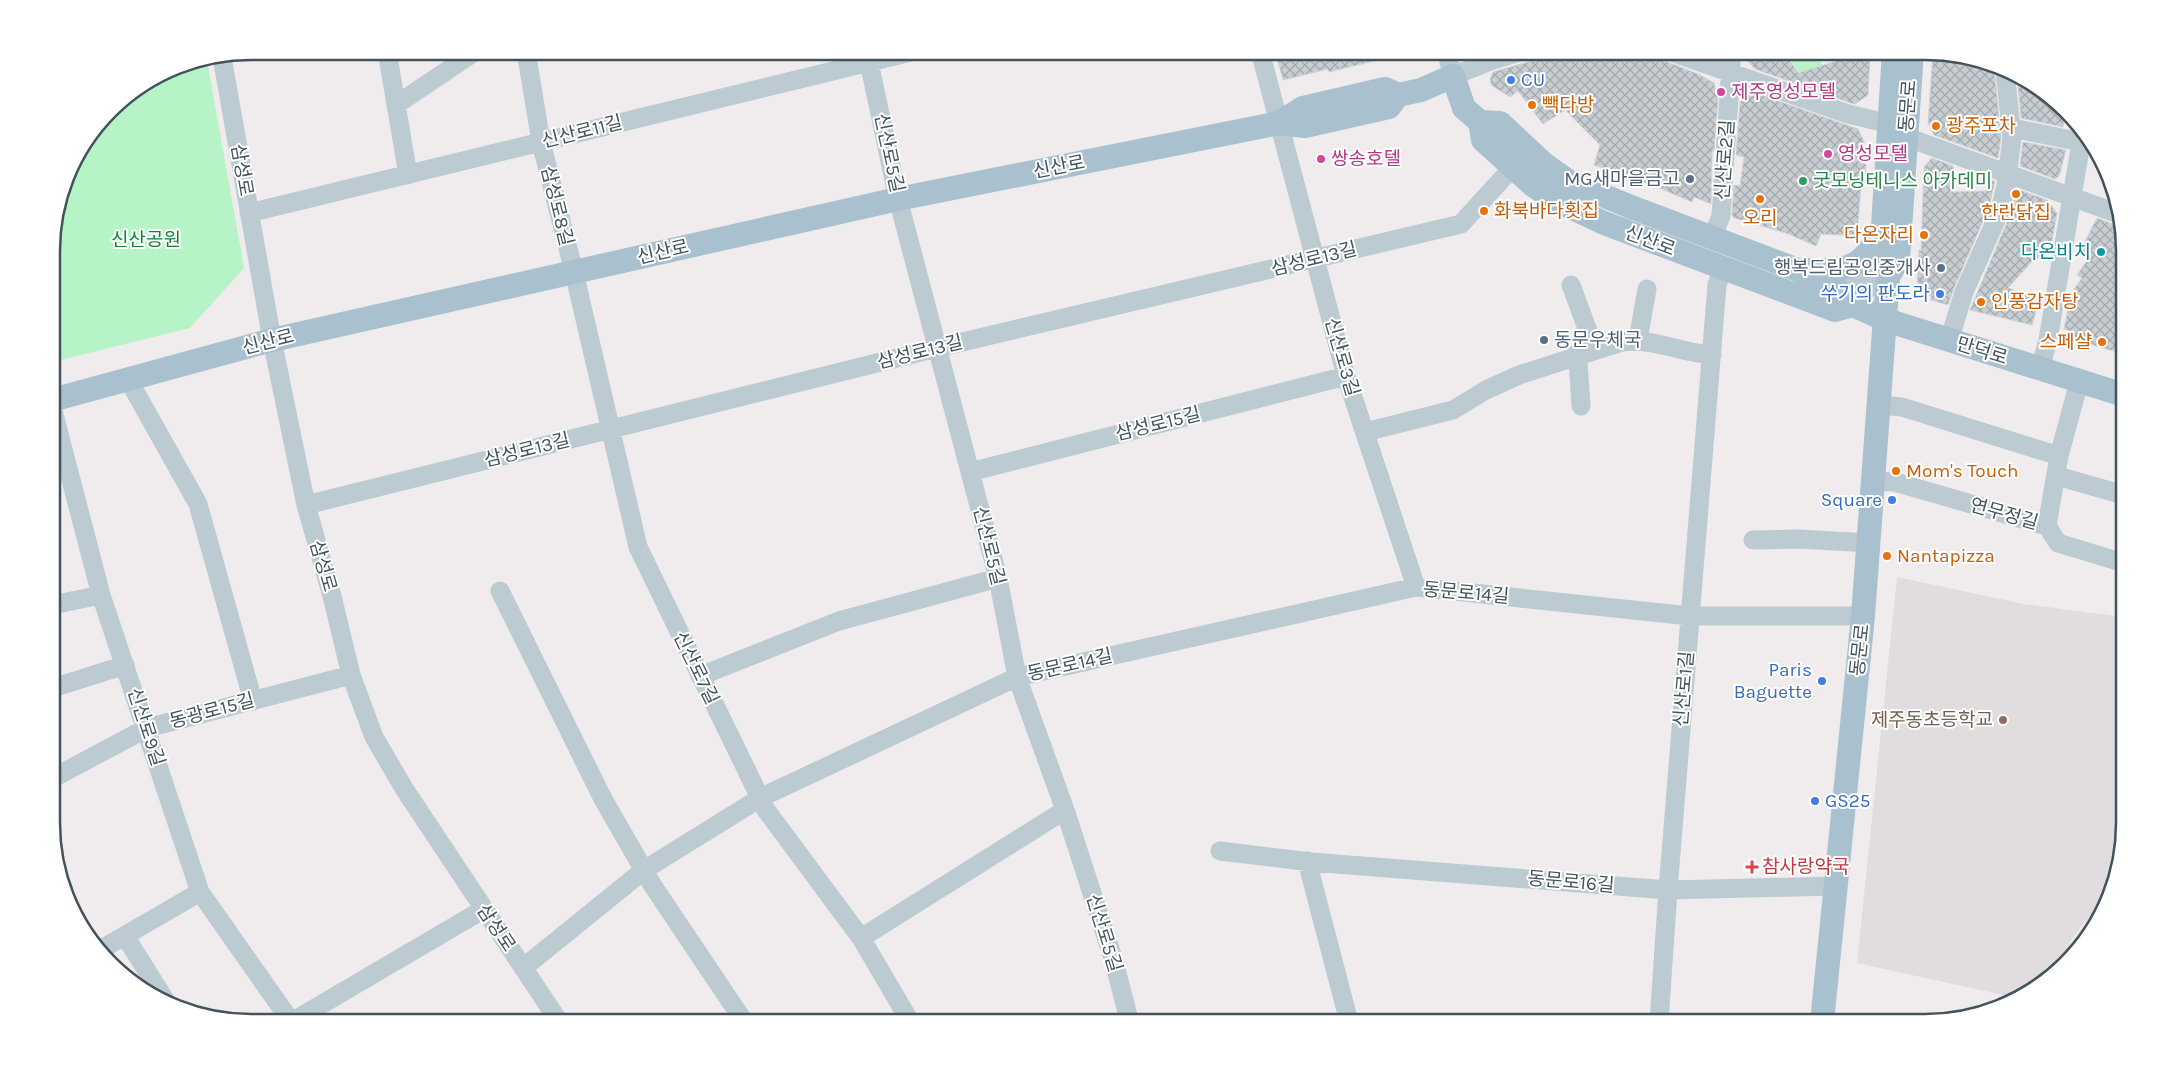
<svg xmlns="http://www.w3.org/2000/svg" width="2176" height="1074" font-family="Karla,'Noto Sans KR',sans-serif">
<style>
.education{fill:#e1dddf}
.grass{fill:url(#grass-tufts)}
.park{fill:#b6f3c6}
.building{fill:url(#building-cross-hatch);stroke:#d0d4d9}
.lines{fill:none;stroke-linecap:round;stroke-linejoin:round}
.minor{stroke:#bccad1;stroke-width:19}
.major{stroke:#a9c1cf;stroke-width:24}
.shop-dot{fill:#3f7fe0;stroke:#fff;stroke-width:2}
.hotel-dot{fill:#d1479c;stroke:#fff;stroke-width:2}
.food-dot{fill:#e8710a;stroke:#fff;stroke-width:2}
.service-dot{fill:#5c6f8a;stroke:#fff;stroke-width:2}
.leisure-dot{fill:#2e9e5b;stroke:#fff;stroke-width:2}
.culture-dot{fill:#0f9aa8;stroke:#fff;stroke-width:2}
.education-dot{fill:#8d6e63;stroke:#fff;stroke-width:2}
.health-dot{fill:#e0444e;stroke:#fff;stroke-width:2}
.labels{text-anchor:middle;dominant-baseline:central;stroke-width:4;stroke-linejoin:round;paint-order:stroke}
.shop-label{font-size:19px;fill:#366cbe;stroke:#fff;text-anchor:end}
.hotel-label{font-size:19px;fill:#b23c85;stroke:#fff;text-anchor:start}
.food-label{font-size:19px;fill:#c56008;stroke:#fff;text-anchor:start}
.street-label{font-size:19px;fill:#43535c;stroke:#fff}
.service-label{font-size:19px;fill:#4e5e75;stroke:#fff;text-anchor:end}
.leisure-label{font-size:19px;fill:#27864d;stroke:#fff;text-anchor:start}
.park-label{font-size:19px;fill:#0e843a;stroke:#fff}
.culture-label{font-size:19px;fill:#0d838f;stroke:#fff;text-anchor:end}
.education-label{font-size:19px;fill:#785e54;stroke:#fff;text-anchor:end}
.health-label{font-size:19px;fill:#be3a42;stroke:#fff;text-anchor:start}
.rim{fill:none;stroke:#43535c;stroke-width:2.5}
</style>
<defs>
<pattern id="grass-tufts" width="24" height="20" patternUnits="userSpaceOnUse" patternTransform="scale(1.25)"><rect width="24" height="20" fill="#b6f3c6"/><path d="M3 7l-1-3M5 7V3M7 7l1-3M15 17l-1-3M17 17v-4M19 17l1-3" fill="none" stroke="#9ed2ac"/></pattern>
<pattern id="building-cross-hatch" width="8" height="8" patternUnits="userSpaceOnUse" patternTransform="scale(1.25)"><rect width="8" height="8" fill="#c8cdd2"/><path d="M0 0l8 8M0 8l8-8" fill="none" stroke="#a4a9ae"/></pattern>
</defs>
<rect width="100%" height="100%" fill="#f0eced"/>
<path class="education" d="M 1897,577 L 2024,604 L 2124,617 L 2125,823 L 2109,892 L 2071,940 L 2062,967 L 2036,989 L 2017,998 L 1857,963 Z"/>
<path class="grass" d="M 1785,51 L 1818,51 L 1822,65 L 1799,73 Z"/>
<path class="park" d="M 207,60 L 244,268 L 190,328 L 52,362 L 52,237 L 72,162 L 119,101 L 175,66 Z"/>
<path class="building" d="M 1275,51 L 1389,51 L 1390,57 L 1329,72 L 1328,69 L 1283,80 Z
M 1566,51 L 1658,51 L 1660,59 L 1698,74 L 1714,83 L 1718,99 L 1714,151 L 1712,151 L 1711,204 L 1694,197 L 1692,202 L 1657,187 L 1594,165 L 1600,145 L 1565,110 L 1543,124 L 1518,91 L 1510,97 L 1491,85 L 1490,79 L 1493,72 Z
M 1743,51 L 1784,51 L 1798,73 L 1859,54 L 1870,56 L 1868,95 L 1855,104 L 1851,103 L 1755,69 L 1743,56 Z
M 1933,53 L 1994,67 L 2001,138 L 1998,158 L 1934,135 L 1928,123 Z
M 2017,74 L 2031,83 L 2034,94 L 2042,93 L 2065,111 L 2063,127 L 2021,118 Z
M 1750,91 L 1858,129 L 1864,141 L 1862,164 L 1866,164 L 1865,186 L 1861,186 L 1857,236 L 1821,234 L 1816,246 L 1786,233 L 1734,218 L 1732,215 L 1734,185 L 1740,186 L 1744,157 L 1736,155 L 1740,102 Z
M 2023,142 L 2066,150 L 2059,176 L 2055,179 L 2020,166 Z
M 1932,158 L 1953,166 L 1951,192 L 1986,191 L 1988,179 L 1995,181 L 1989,207 L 1954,288 L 1948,305 L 1931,300 L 1931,297 L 1917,282 L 1919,250 L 1921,251 L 1924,167 Z
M 2017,189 L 2047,200 L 2057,213 L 2052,240 L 2038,258 L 2036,257 L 2008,288 L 2036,297 L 2034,303 L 2038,304 L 2032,325 L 1970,310 L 2010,215 Z
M 2097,218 L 2115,225 L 2123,225 L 2123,354 L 2070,338 L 2072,332 L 2064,329 L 2070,300 L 2068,298 L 2082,278 L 2077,275 L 2089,258 L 2079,253 Z"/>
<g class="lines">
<path class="minor" d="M 387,51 L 408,175
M 526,51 L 541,142 L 574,272 L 638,547 L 766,810 L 861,938 L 911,1023
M 1260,51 L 1346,376 L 1416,587
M 1446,51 L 1453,76 L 1493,60 L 1523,51
M 1669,51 L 1848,114 L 1890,124
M 222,57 L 272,340 L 306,505 L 332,596 L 351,675 L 374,737 L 405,790 L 560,1023
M 869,62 L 898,199 L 998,578 L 1017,677 L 1065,810 L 1113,958 L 1130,1023
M 396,105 L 476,51
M 2012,128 L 2081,142
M 1906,137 L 2119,214
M 249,213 L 915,51
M 1712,238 L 1721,216 L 1732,51
M 1869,265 L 1871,268 L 1868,289 L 1840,278 Z
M 1571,285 L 1595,350
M 1638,340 L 1647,289
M 1949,341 L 1964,292 L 2000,211 L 2006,185 L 2012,138 L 2005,70
M 1575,355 L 1578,361 L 1581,406
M 2040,369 L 2048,340 L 2083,131
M 128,379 L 198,504 L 253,701
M 1880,405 L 1902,407 L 2059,456
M 52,407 L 101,595 L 200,892 L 292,1023
M 1365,432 L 1453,410 L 1486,390 L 1519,375 L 1622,342 C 1656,338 1680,353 1712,355
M 970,472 L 1346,376
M 2057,476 L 2124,495
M 1874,481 L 1895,482 L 2047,526 L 2058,543 L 2124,563
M 306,505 L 937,348 L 1461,224 L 1513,167
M 2047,526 L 2059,456 L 2079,382
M 1753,540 L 1798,539 L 1870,543
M 500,591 L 603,799 L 653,886 L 745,1023
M 52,605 L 101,595
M 700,676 L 839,621 L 998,578
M 53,688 L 125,665
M 53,778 L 147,728 L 351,675
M 1220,851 L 1311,862 L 1668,890 L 1836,886
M 1307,861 L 1349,1022
M 125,936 L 167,1003
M 861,938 L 1065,810
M 100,950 L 200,892
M 523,968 L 644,870 L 760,798 L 1017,677 L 1416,587 L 1690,616 L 1863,616
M 1659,1022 L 1668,890 L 1717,285 L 1723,268
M 290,1023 L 484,909"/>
<path class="major" d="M 1480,122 L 1500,123 L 1544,164 L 1568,181 L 1631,207 L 1798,270 L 1838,290 L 1853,305 L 1886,320 L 2124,395
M 1279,123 L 1303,108 L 1385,89 L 1398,95 L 1421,90 L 1453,76 L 1464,108 L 1480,122 L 1483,140 L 1533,185 L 1555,200 L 1604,223 L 1835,310 L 1853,305
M 1803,270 C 1845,270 1861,272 1882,231
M 1888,277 L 1898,260 L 1912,51
M 52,400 L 272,340 L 898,199 L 1279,123 L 1305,126 L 1389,107 L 1398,95
M 1822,1022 L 1863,616 L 1888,277 L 1881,258 L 1894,51"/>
</g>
<g class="shop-dot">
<circle cx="1511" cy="80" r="5"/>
<circle cx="1940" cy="294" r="5"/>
<circle cx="1892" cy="500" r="5"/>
<circle cx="1822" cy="681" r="5"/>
<circle cx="1815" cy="801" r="5"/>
</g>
<g class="hotel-dot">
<circle cx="1721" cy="92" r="5"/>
<circle cx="1828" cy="154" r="5"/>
<circle cx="1321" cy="159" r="5"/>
</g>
<g class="food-dot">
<circle cx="1532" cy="105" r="5"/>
<circle cx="1936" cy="126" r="5"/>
<circle cx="2016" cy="194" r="5"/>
<circle cx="1760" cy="199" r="5"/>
<circle cx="1484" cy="211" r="5"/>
<circle cx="1924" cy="235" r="5"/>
<circle cx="1981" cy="302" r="5"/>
<circle cx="2102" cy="342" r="5"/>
<circle cx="1896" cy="471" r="5"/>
<circle cx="1887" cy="556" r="5"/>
</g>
<g class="service-dot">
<circle cx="1690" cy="179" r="5"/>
<circle cx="1941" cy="268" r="5"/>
<circle cx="1544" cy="340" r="5"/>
</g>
<circle class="leisure-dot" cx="1803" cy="181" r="5"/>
<circle class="culture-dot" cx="2101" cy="252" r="5"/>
<circle class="education-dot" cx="2003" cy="720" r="5"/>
<path class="health-dot" d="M1749.5 859.5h5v5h5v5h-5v5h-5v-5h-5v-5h5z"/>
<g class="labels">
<g class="shop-label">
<text x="1521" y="80" text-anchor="start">CU</text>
<text x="1930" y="294">쑤기의 판도라</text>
<text x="1882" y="500">Square</text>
<text x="1812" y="670">Paris<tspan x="1812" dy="22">Baguette</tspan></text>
<text x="1825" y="801" text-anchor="start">GS25</text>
</g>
<g class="hotel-label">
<text x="1731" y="92">제주영성모텔</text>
<text x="1838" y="154">영성모텔</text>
<text x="1331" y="159">쌍송호텔</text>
</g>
<g class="food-label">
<text x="1542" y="105">빽다방</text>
<text x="1946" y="126">광주포차</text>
<text x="1494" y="211">화북바다횟집</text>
<text x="2016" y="213" text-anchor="middle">한란닭집</text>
<text x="1760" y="218" text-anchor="middle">오리</text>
<text x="1914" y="235" text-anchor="end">다온자리</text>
<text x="1991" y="302">인풍감자탕</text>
<text x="2092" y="342" text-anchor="end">스페샬</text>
<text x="1906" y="471">Mom's Touch</text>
<text x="1897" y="556">Nantapizza</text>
</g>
<g class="street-label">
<text transform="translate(1908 106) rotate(-86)">동문로</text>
<text transform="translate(582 132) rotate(-14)">신산로11길</text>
<text transform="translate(889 153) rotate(78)">신산로5길</text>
<text transform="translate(1725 160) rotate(-86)">신산로2길</text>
<text transform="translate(1059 167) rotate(-11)">신산로</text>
<text transform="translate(242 170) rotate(80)">삼성로</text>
<text transform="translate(557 206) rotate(76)">삼성로8길</text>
<text transform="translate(1650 241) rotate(21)">신산로</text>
<text transform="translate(663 252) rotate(-13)">신산로</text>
<text transform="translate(1314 259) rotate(-14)">삼성로13길</text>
<text transform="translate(268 342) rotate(-14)">신산로</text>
<text transform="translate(1982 351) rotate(17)">만덕로</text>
<text transform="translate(920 352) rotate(-14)">삼성로13길</text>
<text transform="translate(1342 357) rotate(74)">신산로3길</text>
<text transform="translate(1158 424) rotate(-14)">삼성로15길</text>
<text transform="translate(527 450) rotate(-14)">삼성로13길</text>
<text transform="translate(2004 514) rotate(16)">연무정길</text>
<text transform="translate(989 546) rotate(76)">신산로5길</text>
<text transform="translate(323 566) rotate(74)">삼성로</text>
<text transform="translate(1466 593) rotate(5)">동문로14길</text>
<text transform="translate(1860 650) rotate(-84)">동문로</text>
<text transform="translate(1070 665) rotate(-13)">동문로14길</text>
<text transform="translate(696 668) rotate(64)">신산로7길</text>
<text transform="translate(1684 689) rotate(-85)">신산로1길</text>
<text transform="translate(212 711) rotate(-15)">동광로15길</text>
<text transform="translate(146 727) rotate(72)">신산로9길</text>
<text transform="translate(1571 882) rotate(5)">동문로16길</text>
<text transform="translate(496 928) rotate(56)">삼성로</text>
<text transform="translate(1104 933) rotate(73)">신산로5길</text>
</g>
<g class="service-label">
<text x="1680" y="179">MG새마을금고</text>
<text x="1931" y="268">행복드림공인중개사</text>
<text x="1554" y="340" text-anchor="start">동문우체국</text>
</g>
<g class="leisure-label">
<text x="1813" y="181">굿모닝테니스 아카데미</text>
</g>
<g class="park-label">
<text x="146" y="240">신산공원</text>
</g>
<g class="culture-label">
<text x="2091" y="252">다온비치</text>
</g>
<g class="education-label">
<text x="1993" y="720">제주동초등학교</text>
</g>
<g class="health-label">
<text x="1762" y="867">참사랑약국</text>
</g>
</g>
<path d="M0 0H2176V1074H0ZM251 60H1925A191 191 0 0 1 2116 251V823A191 191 0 0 1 1925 1014H251A191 191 0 0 1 60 823V251A191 191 0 0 1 251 60Z" fill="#fff" fill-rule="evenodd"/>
<path class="rim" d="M251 60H1925A191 191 0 0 1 2116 251V823A191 191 0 0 1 1925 1014H251A191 191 0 0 1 60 823V251A191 191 0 0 1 251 60Z"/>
</svg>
